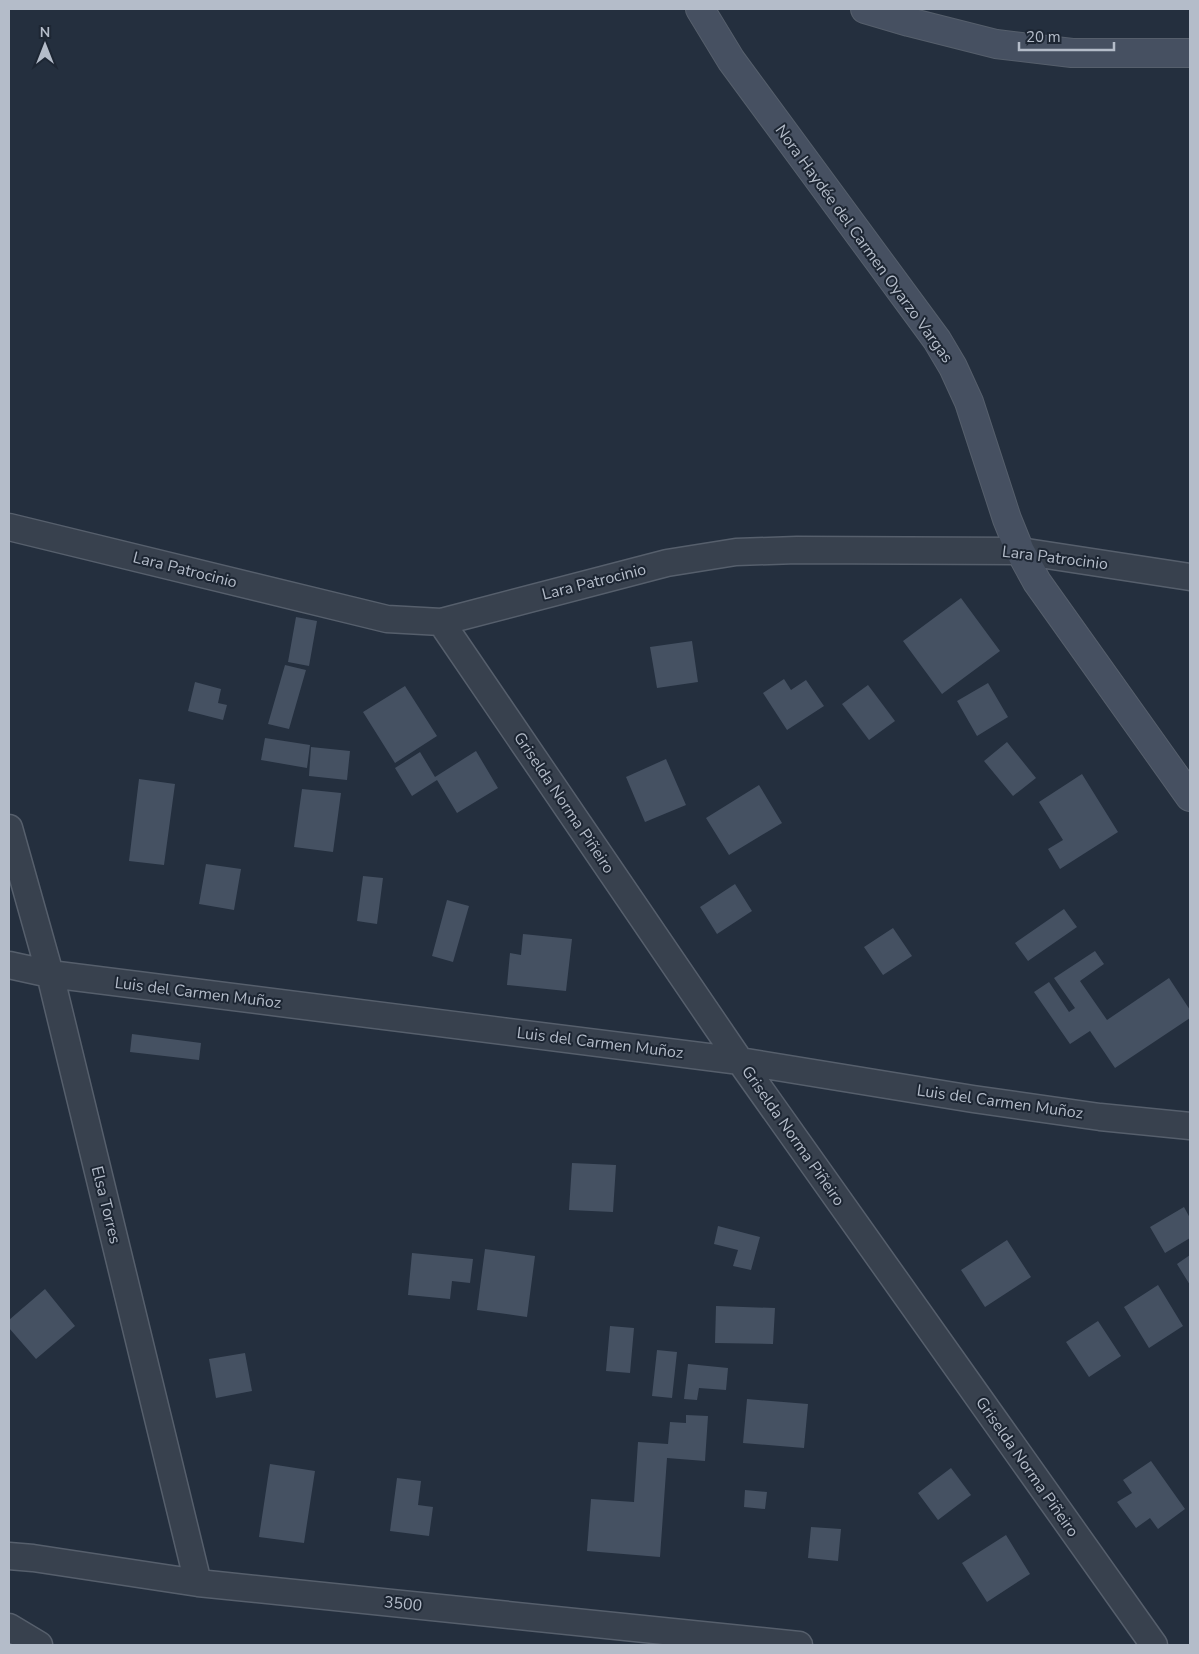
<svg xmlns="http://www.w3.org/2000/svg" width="1199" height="1654" font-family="'Nunito Sans',sans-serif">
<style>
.building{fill:#455162}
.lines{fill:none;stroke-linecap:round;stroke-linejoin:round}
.street-casing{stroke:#565f6c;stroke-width:29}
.secondary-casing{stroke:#565f6c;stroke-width:30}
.street{stroke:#38414e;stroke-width:26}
.secondary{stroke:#465061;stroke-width:28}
.labels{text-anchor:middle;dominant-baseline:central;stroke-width:4;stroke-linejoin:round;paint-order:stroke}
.street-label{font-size:16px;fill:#b4bcc9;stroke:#1d2633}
</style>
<rect width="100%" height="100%" fill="#242f3e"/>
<path class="building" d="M 961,598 L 1000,651 L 942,694 L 903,641 Z
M 296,617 L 317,621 L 309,666 L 288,662 Z
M 692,641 L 698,682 L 657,688 L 650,647 Z
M 285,665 L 306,670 L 289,729 L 268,724 Z
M 784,679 L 791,690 L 806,680 L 824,706 L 787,730 L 763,693 Z
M 195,682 L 221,689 L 218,703 L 227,705 L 223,720 L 188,711 Z
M 988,683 L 1008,717 L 977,736 L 957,701 Z
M 868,685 L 895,721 L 869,740 L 842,704 Z
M 405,686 L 437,736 L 395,763 L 363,712 Z
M 265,738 L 310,745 L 307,768 L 261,760 Z
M 1007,742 L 1036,778 L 1013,796 L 984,761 Z
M 311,747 L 350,751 L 347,780 L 309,776 Z
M 476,751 L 498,788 L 457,813 L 437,780 L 412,796 L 395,768 L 420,752 L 435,777 Z
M 666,759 L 686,805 L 645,822 L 626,777 Z
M 1082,774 L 1118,832 L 1060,869 L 1048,849 L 1063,840 L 1039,802 Z
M 139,779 L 175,784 L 164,865 L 129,861 Z
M 759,785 L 782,823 L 729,855 L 706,818 Z
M 302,789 L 341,793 L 333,852 L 294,847 Z
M 206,864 L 241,869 L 234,910 L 199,904 Z
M 363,876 L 383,878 L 377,924 L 357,921 Z
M 735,884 L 752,911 L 717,934 L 700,907 Z
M 447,900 L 469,906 L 453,962 L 432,956 Z
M 1064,909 L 1077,927 L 1028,961 L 1015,943 Z
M 893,928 L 912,956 L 883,975 L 864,947 Z
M 523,934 L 572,939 L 566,991 L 507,985 L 510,953 L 521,955 Z
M 1095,951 L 1104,964 L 1080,981 L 1107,1020 L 1169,978 L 1190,1010 L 1190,1018 L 1115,1068 L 1090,1031 L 1070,1044 L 1034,992 L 1049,982 L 1069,1012 L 1075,1008 L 1054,978 Z
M 132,1034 L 201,1043 L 199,1060 L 130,1052 Z
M 572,1163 L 616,1165 L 613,1212 L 569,1210 Z
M 1184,1207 L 1190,1218 L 1190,1238 L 1165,1253 L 1150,1227 Z
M 718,1226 L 760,1237 L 751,1270 L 733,1266 L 738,1250 L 714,1244 Z
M 1007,1240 L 1031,1277 L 985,1307 L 961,1270 Z
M 485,1249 L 535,1256 L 527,1317 L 477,1310 Z
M 412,1253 L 473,1259 L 470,1283 L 452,1281 L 450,1299 L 408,1295 Z
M 1190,1255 L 1190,1285 L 1177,1264 Z
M 1158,1285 L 1183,1326 L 1149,1348 L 1124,1307 Z
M 45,1289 L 75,1326 L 36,1359 L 9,1328 L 9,1320 Z
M 716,1306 L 775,1308 L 773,1344 L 715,1343 Z
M 1098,1321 L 1121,1356 L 1089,1377 L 1066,1342 Z
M 610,1326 L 634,1328 L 630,1373 L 606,1371 Z
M 657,1350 L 677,1352 L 672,1398 L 652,1396 Z
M 245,1353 L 252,1391 L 216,1398 L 209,1359 Z
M 688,1364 L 728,1368 L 726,1390 L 699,1388 L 697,1400 L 684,1399 Z
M 747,1399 L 808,1404 L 804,1448 L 743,1443 Z
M 686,1415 L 708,1416 L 705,1461 L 667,1458 L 660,1557 L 587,1551 L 591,1499 L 634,1502 L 638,1442 L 668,1444 L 670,1422 L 686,1423 Z
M 1151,1461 L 1185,1509 L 1158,1529 L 1150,1518 L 1136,1528 L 1117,1502 L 1132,1493 L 1123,1480 Z
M 270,1464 L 315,1471 L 304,1543 L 259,1537 Z
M 951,1468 L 971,1495 L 938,1520 L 918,1493 Z
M 397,1478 L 421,1481 L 418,1505 L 433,1507 L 429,1536 L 390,1531 Z
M 745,1490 L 767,1492 L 765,1509 L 744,1507 Z
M 811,1527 L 841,1529 L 838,1561 L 808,1558 Z
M 1006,1535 L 1030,1574 L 987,1602 L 962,1563 Z"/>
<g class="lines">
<g class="street-casing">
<path id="street" d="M 9,527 L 387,619 L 441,622 L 667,563 L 736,552 L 797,550 L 1020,551 L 1190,577
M 441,622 L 740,1061 L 1154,1645
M 9,828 L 50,974 L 198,1583
M 9,965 L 50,974 L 740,1061 L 973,1099 L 1100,1117 L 1190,1126
M 9,1556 L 33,1558 L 198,1583 L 799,1645
M 9,1627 L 39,1645"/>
</g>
<g class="secondary-casing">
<path id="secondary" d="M 700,9 L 731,60 L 937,340 L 953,367 L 969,402 L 1007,519 L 1020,551 L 1037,582 L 1190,797
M 865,9 L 909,22 L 996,44 L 1072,53 L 1190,53"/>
</g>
<use href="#street" class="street"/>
<use href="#secondary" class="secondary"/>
</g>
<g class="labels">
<g class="street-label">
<text transform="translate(864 244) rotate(54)">Nora Haydée del Carmen Oyarzo Vargas</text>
<text transform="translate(1055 558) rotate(7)">Lara Patrocinio</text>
<text transform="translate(185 570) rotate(14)">Lara Patrocinio</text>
<text transform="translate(594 582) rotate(-14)">Lara Patrocinio</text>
<text transform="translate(564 803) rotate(56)">Griselda Norma Piñeiro</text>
<text transform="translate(198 993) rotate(7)">Luis del Carmen Muñoz</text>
<text transform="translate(600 1043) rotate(7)">Luis del Carmen Muñoz</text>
<text transform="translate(1000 1102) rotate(8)">Luis del Carmen Muñoz</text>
<text transform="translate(793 1136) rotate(55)">Griselda Norma Piñeiro</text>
<text transform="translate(106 1205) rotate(76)">Elsa Torres</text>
<text transform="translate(1027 1467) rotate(55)">Griselda Norma Piñeiro</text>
<text transform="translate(403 1604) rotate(6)">3500</text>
</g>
</g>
<rect width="1199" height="1654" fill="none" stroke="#b4bcc9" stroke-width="20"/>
<g transform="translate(45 45)" stroke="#1d2633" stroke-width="4" paint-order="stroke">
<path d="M0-4L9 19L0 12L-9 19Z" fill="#b4bcc9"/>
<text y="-8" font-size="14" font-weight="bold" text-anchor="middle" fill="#b4bcc9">N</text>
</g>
<path d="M1019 42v8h95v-8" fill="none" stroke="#b4bcc9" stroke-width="2.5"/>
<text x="1026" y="42" font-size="15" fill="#b4bcc9" stroke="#1d2633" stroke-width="4" paint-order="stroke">20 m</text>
</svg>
